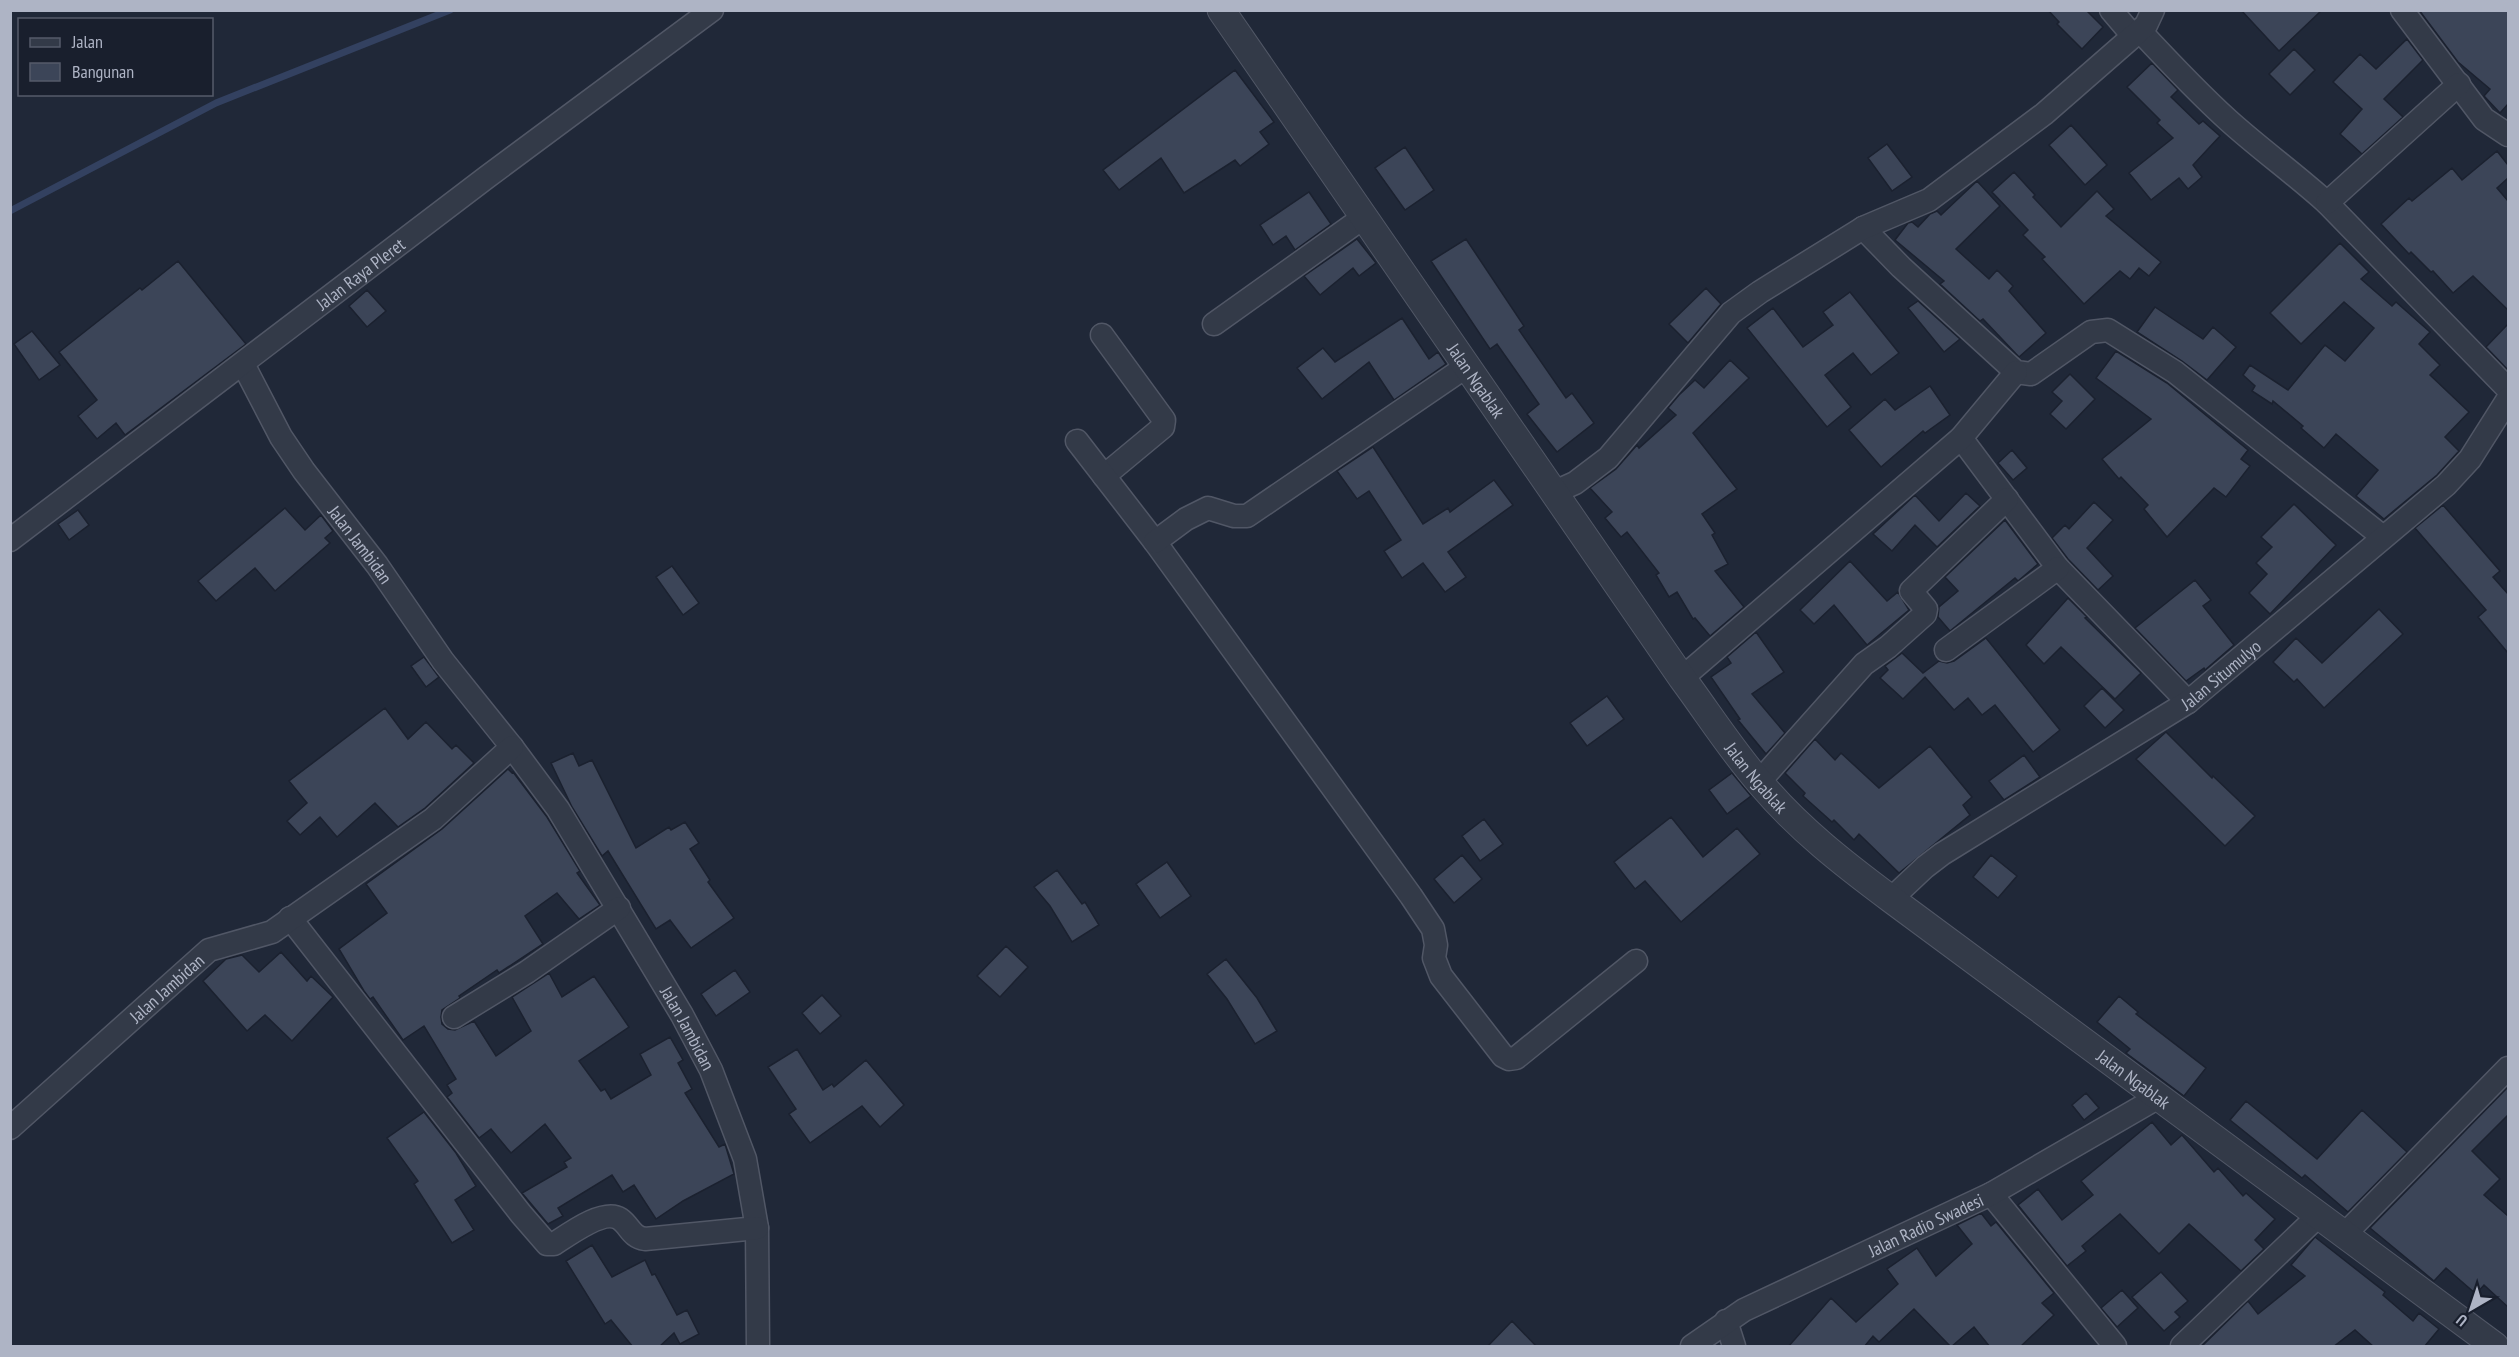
<svg xmlns="http://www.w3.org/2000/svg" width="2519" height="1357" font-family="'PT Sans Narrow',sans-serif">
<style>
.lines{fill:none;stroke-linecap:round;stroke-linejoin:round}
.stream{stroke:#334160;stroke-width:7}
.building{fill:#3c4558;stroke:#1b212f;stroke-width:1.5}
.minor-casing{stroke:#515766;stroke-width:25}
.tertiary-casing{stroke:#515766;stroke-width:29}
.minor{stroke:#333a48;stroke-width:22}
.tertiary{stroke:#333a48;stroke-width:27}
.labels{text-anchor:middle;dominant-baseline:central;stroke-width:6;stroke-linejoin:round;paint-order:stroke}
.street-label{font-size:18px;fill:#aeb4c5;stroke:#191f2d}
</style>
<rect width="100%" height="100%" fill="#202838"/>
<g class="lines">
<path class="stream" d="M 10,211 L 216,103 L 450,10"/>
</g>
<path class="building" d="M 2048,10 L 2086,10 L 2103,27 L 2082,49 L 2057,24 L 2059,22 Z
M 2241,10 L 2322,10 L 2279,51 Z
M 2419,10 L 2508,10 L 2508,104 L 2500,113 L 2484,96 L 2490,89 L 2458,62 Z
M 2407,39 L 2423,60 L 2384,99 L 2403,117 L 2362,154 L 2340,134 L 2362,109 L 2333,82 L 2360,54 L 2376,69 Z
M 2294,49 L 2315,70 L 2290,95 L 2269,74 Z
M 2152,63 L 2178,90 L 2171,97 L 2199,124 L 2203,121 L 2220,136 L 2193,165 L 2202,177 L 2188,189 L 2179,178 L 2151,200 L 2129,173 L 2173,138 L 2157,123 L 2160,120 L 2127,87 Z
M 1235,70 L 1274,122 L 1260,132 L 1269,144 L 1240,166 L 1235,160 L 1184,193 L 1161,158 L 1119,190 L 1103,170 Z
M 2071,125 L 2107,165 L 2085,185 L 2049,145 Z
M 1887,144 L 1912,177 L 1892,191 L 1868,158 Z
M 1405,147 L 1434,190 L 1405,210 L 1375,168 Z
M 2497,151 L 2508,165 L 2508,178 L 2497,188 L 2508,201 L 2508,310 L 2473,276 L 2453,293 L 2433,271 L 2431,272 L 2411,252 L 2409,254 L 2381,224 L 2409,198 L 2412,201 L 2452,168 L 2462,180 Z
M 2014,172 L 2035,195 L 2033,197 L 2061,227 L 2097,191 L 2114,209 L 2106,216 L 2161,262 L 2149,276 L 2139,268 L 2130,279 L 2120,271 L 2084,304 L 2042,259 L 2045,257 L 2023,235 L 2028,230 L 1992,192 Z
M 1977,181 L 2000,206 L 1956,249 L 1989,279 L 1997,270 L 2013,286 L 2009,291 L 2046,333 L 2019,357 L 1983,319 L 1980,321 L 1940,284 L 1944,281 L 1895,240 L 1908,223 L 1912,222 L 1918,227 L 1930,214 L 1937,211 L 1941,215 Z
M 1309,192 L 1331,224 L 1295,250 L 1286,236 L 1273,245 L 1260,225 Z
M 1357,239 L 1376,263 L 1359,276 L 1353,268 L 1320,295 L 1304,276 Z
M 1466,239 L 1524,326 L 1519,330 L 1566,398 L 1572,393 L 1594,423 L 1557,452 L 1527,414 L 1539,404 L 1497,344 L 1490,349 L 1431,261 Z
M 2340,243 L 2369,272 L 2361,279 L 2392,306 L 2396,302 L 2430,332 L 2419,344 L 2440,365 L 2430,375 L 2469,412 L 2445,437 L 2459,451 L 2437,475 L 2384,519 L 2356,496 L 2378,470 L 2336,434 L 2324,448 L 2301,428 L 2303,426 L 2273,401 L 2272,404 L 2252,391 L 2255,386 L 2243,375 L 2250,365 L 2288,390 L 2325,345 L 2345,361 L 2374,328 L 2344,302 L 2301,344 L 2270,313 Z
M 178,261 L 246,344 L 125,435 L 116,423 L 97,439 L 78,416 L 97,400 L 59,352 L 140,288 L 142,290 Z
M 1706,288 L 1721,304 L 1688,343 L 1669,324 Z
M 367,290 L 386,311 L 367,327 L 349,306 Z
M 1850,292 L 1899,353 L 1871,375 L 1853,353 L 1825,375 L 1851,407 L 1827,427 L 1747,328 L 1773,308 L 1803,347 L 1833,325 L 1823,312 Z
M 1918,301 L 1960,339 L 1944,352 L 1908,308 Z
M 2155,307 L 2203,339 L 2213,327 L 2236,347 L 2207,380 L 2182,361 L 2137,332 Z
M 1402,318 L 1429,359 L 1438,352 L 1446,364 L 1394,400 L 1369,362 L 1322,399 L 1297,368 L 1323,348 L 1335,362 Z
M 2508,324 L 2508,370 L 2486,347 Z
M 32,331 L 60,365 L 39,380 L 14,344 Z
M 2116,351 L 2167,383 L 2248,450 L 2241,459 L 2250,466 L 2226,497 L 2214,488 L 2167,537 L 2144,509 L 2148,505 L 2121,477 L 2119,479 L 2102,459 L 2151,419 L 2096,378 Z
M 1730,360 L 1749,378 L 1693,433 L 1737,489 L 1702,514 L 1715,533 L 1712,535 L 1728,564 L 1715,571 L 1744,607 L 1710,636 L 1695,618 L 1693,619 L 1677,592 L 1669,597 L 1656,575 L 1659,573 L 1627,532 L 1621,537 L 1605,518 L 1612,512 L 1590,488 L 1616,469 L 1637,445 L 1639,448 L 1676,415 L 1668,408 L 1679,395 L 1695,380 L 1704,388 Z
M 2070,374 L 2095,399 L 2066,429 L 2050,414 L 2062,401 L 2052,392 Z
M 1930,386 L 1950,415 L 1925,433 L 1923,431 L 1881,467 L 1849,430 L 1885,399 L 1895,410 Z
M 1373,447 L 1423,524 L 1448,508 L 1450,512 L 1494,480 L 1513,505 L 1448,552 L 1466,577 L 1445,592 L 1423,563 L 1402,578 L 1384,551 L 1401,540 L 1369,491 L 1357,499 L 1337,471 Z
M 2012,450 L 2027,468 L 2013,480 L 1998,463 Z
M 1966,493 L 1980,506 L 1937,547 L 1915,525 L 1892,551 L 1873,534 L 1915,495 L 1939,521 Z
M 2094,502 L 2113,520 L 2087,548 L 2113,576 L 2098,590 L 2068,559 L 2052,538 L 2065,525 L 2069,529 Z
M 2294,504 L 2336,545 L 2270,614 L 2249,593 L 2267,574 L 2256,563 L 2272,547 L 2261,537 Z
M 2443,505 L 2500,571 L 2493,577 L 2508,594 L 2508,653 L 2478,617 L 2486,610 L 2415,528 Z
M 285,508 L 305,530 L 321,515 L 333,531 L 325,538 L 330,543 L 275,591 L 255,568 L 216,601 L 198,581 Z
M 78,510 L 89,525 L 69,540 L 58,524 Z
M 2005,520 L 2038,564 L 2018,581 L 2015,578 L 1950,631 L 1938,617 L 1939,607 L 1958,591 L 1945,577 Z
M 1850,561 L 1887,601 L 1898,592 L 1909,610 L 1867,645 L 1834,605 L 1814,624 L 1800,610 Z
M 672,566 L 699,603 L 683,615 L 656,577 Z
M 2195,580 L 2211,600 L 2203,606 L 2234,645 L 2205,670 L 2204,668 L 2186,681 L 2135,628 Z
M 2068,598 L 2087,617 L 2085,618 L 2141,673 L 2115,699 L 2061,647 L 2044,664 L 2026,645 Z
M 2379,609 L 2403,634 L 2324,708 L 2297,679 L 2294,682 L 2273,662 L 2296,638 L 2322,663 Z
M 1756,632 L 1784,672 L 1752,694 L 1785,733 L 1766,754 L 1738,720 L 1740,719 L 1711,677 L 1731,663 L 1727,657 Z
M 1986,638 L 2060,730 L 2033,752 L 1995,705 L 1982,715 L 1968,698 L 1954,710 L 1925,677 L 1903,699 L 1880,678 L 1888,670 L 1885,666 L 1902,653 L 1923,673 L 1939,661 L 1947,663 L 1954,661 Z
M 424,657 L 439,677 L 426,687 L 411,666 Z
M 2102,688 L 2124,710 L 2105,728 L 2084,706 Z
M 1607,696 L 1624,719 L 1587,746 L 1570,723 Z
M 385,708 L 408,739 L 426,722 L 452,749 L 456,745 L 474,763 L 425,808 L 398,827 L 375,803 L 337,837 L 320,817 L 300,835 L 287,821 L 307,803 L 289,781 Z
M 2166,732 L 2212,778 L 2213,776 L 2255,816 L 2225,846 L 2136,759 Z
M 1815,739 L 1835,760 L 1841,753 L 1879,788 L 1930,746 L 1972,797 L 1963,805 L 1970,815 L 1899,873 L 1859,834 L 1854,840 L 1834,820 L 1832,822 L 1803,796 L 1805,793 L 1785,773 Z
M 573,753 L 579,766 L 592,760 L 636,848 L 669,827 L 671,830 L 685,822 L 699,843 L 690,849 L 710,880 L 708,882 L 734,918 L 691,948 L 670,920 L 656,929 L 608,851 L 602,856 L 572,807 L 551,763 Z
M 2024,755 L 2040,777 L 2004,800 L 1989,781 Z
M 508,769 L 512,773 L 513,772 L 547,817 L 580,871 L 577,873 L 600,905 L 579,919 L 557,893 L 525,916 L 543,944 L 499,973 L 497,970 L 459,996 L 460,998 L 442,1010 L 441,1017 L 442,1024 L 448,1029 L 455,1030 L 474,1021 L 496,1056 L 531,1031 L 512,997 L 549,973 L 562,997 L 594,976 L 629,1027 L 579,1061 L 601,1091 L 605,1089 L 611,1099 L 651,1075 L 640,1054 L 670,1037 L 683,1060 L 678,1063 L 692,1089 L 685,1093 L 719,1147 L 725,1144 L 734,1174 L 683,1201 L 656,1219 L 634,1185 L 623,1192 L 612,1175 L 558,1208 L 563,1216 L 548,1224 L 522,1193 L 567,1167 L 564,1162 L 571,1158 L 545,1124 L 511,1153 L 491,1129 L 479,1138 L 447,1097 L 452,1093 L 447,1085 L 456,1079 L 424,1026 L 403,1040 L 373,997 L 370,999 L 364,991 L 339,949 L 387,913 L 366,884 L 442,829 Z
M 1732,773 L 1751,796 L 1727,814 L 1709,790 Z
M 1671,817 L 1703,857 L 1737,828 L 1760,854 L 1681,922 L 1645,881 L 1635,889 L 1614,862 Z
M 1484,819 L 1503,844 L 1480,861 L 1462,836 Z
M 1462,855 L 1482,879 L 1454,903 L 1434,879 Z
M 1991,855 L 2017,876 L 1998,898 L 1973,877 Z
M 1167,862 L 1191,896 L 1160,918 L 1136,884 Z
M 1057,870 L 1082,904 L 1085,902 L 1099,925 L 1072,942 L 1050,906 L 1034,887 Z
M 1006,946 L 1028,967 L 1000,997 L 977,976 Z
M 281,952 L 307,981 L 311,976 L 333,997 L 292,1041 L 265,1015 L 247,1031 L 203,981 L 226,959 L 242,955 L 259,972 Z
M 1226,959 L 1257,998 L 1277,1031 L 1255,1044 L 1227,999 L 1207,974 Z
M 735,970 L 750,992 L 716,1016 L 701,994 Z
M 822,995 L 841,1016 L 820,1034 L 802,1013 Z
M 2119,996 L 2138,1012 L 2136,1014 L 2206,1068 L 2184,1096 L 2126,1053 L 2130,1049 L 2097,1022 Z
M 797,1049 L 823,1090 L 832,1084 L 834,1087 L 866,1060 L 904,1105 L 880,1127 L 862,1106 L 810,1143 L 789,1114 L 796,1109 L 768,1067 Z
M 2508,1087 L 2508,1115 L 2472,1151 L 2500,1179 L 2484,1195 L 2508,1216 L 2508,1307 L 2484,1285 L 2476,1294 L 2446,1268 L 2434,1281 L 2370,1228 Z
M 2086,1093 L 2099,1108 L 2084,1120 L 2072,1105 Z
M 2246,1101 L 2317,1159 L 2362,1110 L 2407,1152 L 2348,1212 L 2305,1175 L 2302,1178 L 2230,1120 Z
M 424,1112 L 456,1153 L 476,1186 L 455,1200 L 474,1230 L 452,1243 L 414,1184 L 418,1181 L 387,1138 Z
M 2152,1122 L 2171,1145 L 2182,1135 L 2214,1172 L 2218,1168 L 2243,1196 L 2246,1193 L 2275,1219 L 2255,1240 L 2264,1249 L 2241,1271 L 2189,1224 L 2159,1254 L 2120,1214 L 2082,1246 L 2086,1251 L 2067,1266 L 2018,1205 L 2038,1189 L 2062,1220 L 2093,1195 L 2081,1181 Z
M 1981,1213 L 1991,1226 L 1996,1222 L 2054,1293 L 2042,1303 L 2054,1315 L 2020,1347 L 1990,1347 L 1974,1327 L 1951,1347 L 1914,1309 L 1879,1342 L 1873,1336 L 1864,1347 L 1788,1347 L 1831,1298 L 1856,1322 L 1898,1284 L 1887,1269 L 1917,1248 L 1936,1276 L 1972,1244 L 1957,1225 Z
M 2315,1237 L 2385,1292 L 2383,1295 L 2413,1321 L 2419,1313 L 2439,1329 L 2424,1347 L 2374,1347 L 2355,1330 L 2333,1347 L 2201,1347 L 2248,1301 L 2258,1314 L 2305,1276 L 2291,1265 Z
M 592,1245 L 612,1277 L 645,1260 L 652,1275 L 655,1274 L 677,1315 L 687,1310 L 699,1334 L 680,1344 L 674,1333 L 659,1347 L 633,1347 L 611,1320 L 605,1324 L 566,1261 Z
M 2161,1272 L 2188,1301 L 2175,1312 L 2180,1317 L 2164,1331 L 2132,1297 Z
M 2122,1290 L 2138,1308 L 2117,1327 L 2101,1308 Z
M 1512,1321 L 1537,1347 L 1487,1347 Z"/>
<g class="lines">
<g class="minor-casing">
<g id="minor">
<path d="M 2111,10 L 2133,36"/>
<path d="M 2402,10 L 2484,119 L 2508,135"/>
<path d="M 2140,31 C 2168,61 2197,92 2228,120 C 2260,149 2295,174 2327,203 L 2508,389"/>
<path d="M 2327,203 L 2459,84"/>
<path d="M 1863,228 L 1901,267 L 2016,372 L 2031,374 L 2091,332 L 2108,330 L 2175,372 L 2383,537"/>
<path d="M 1214,324 L 1364,217"/>
<path d="M 1102,335 L 1164,420 L 1163,427 L 1104,476"/>
<path id="s1" d="M 243,364 L 281,437 L 304,471 L 377,565 L 443,661 L 512,747 L 558,809 L 682,1015 L 711,1070 L 745,1159 L 757,1228 L 758,1346"/>
<path d="M 1961,438 L 2058,568 L 2188,702"/>
<path d="M 1077,441 L 1155,542 L 1411,896 L 1433,929 L 1436,945 L 1434,958 L 1441,976 L 1503,1056 L 1509,1059 L 1516,1058 L 1636,961"/>
<path d="M 1555,492 L 1575,483 L 1608,458 L 1731,313 L 1760,292 L 1863,228 L 1929,200 L 2044,114 L 2146,25 L 2153,10"/>
<path id="s2" d="M 10,540 L 487,177 L 712,10"/>
<path d="M 1155,542 L 1186,519 L 1208,508 L 1234,516 L 1247,516 L 1467,366"/>
<path d="M 1946,650 L 2058,568"/>
<path d="M 1682,678 L 1961,438 L 2016,372"/>
<path d="M 1759,782 L 1864,664 L 1888,647 L 1925,614 L 1926,609 L 1911,591 L 2007,499"/>
<path id="s3" d="M 1891,899 L 1925,867 L 1942,854 L 2188,702 L 2446,485 L 2470,459 L 2508,399"/>
<path d="M 290,918 L 521,1214 L 547,1244 L 554,1244 C 568,1235 604,1208 620,1219 C 630,1226 631,1237 645,1239 L 757,1228"/>
<path d="M 454,1017 L 527,972 L 619,908"/>
<path id="s4" d="M 10,1128 L 209,950 L 272,932 L 433,819 L 512,747"/>
<path d="M 1991,1194 L 2115,1346"/>
<path d="M 2344,1235 L 2508,1068"/>
<path d="M 1726,1321 L 1734,1346"/>
<path id="s5" d="M 1692,1346 L 1744,1310 L 1991,1194 L 2157,1098"/>
<path d="M 2182,1346 L 2317,1217"/>
</g>
</g>
<g class="tertiary-casing">
<g id="tertiary">
<path id="s6" d="M 1221,10 L 1682,678 C 1708,713 1732,751 1761,784 C 1799,829 1844,864 1891,899 L 2495,1346"/>
</g>
</g>
<use href="#minor" class="minor"/>
<use href="#tertiary" class="tertiary"/>
</g>
<g class="labels">
<g class="street-label">
<text stroke="none"><textPath href="#s2" startOffset="440">Jalan Raya Pleret</textPath></text>
<text stroke="none"><textPath href="#s6" startOffset="450">Jalan Ngablak</textPath></text>
<text stroke="none"><textPath href="#s1" startOffset="216">Jalan Jambidan</textPath></text>
<text stroke="none"><textPath href="#s3" startOffset="400">Jalan Situmulyo</textPath></text>
<text stroke="none"><textPath href="#s6" startOffset="936">Jalan Ngablak</textPath></text>
<text stroke="none"><textPath href="#s4" startOffset="210">Jalan Jambidan</textPath></text>
<text stroke="none"><textPath href="#s1" startOffset="801">Jalan Jambidan</textPath></text>
<text stroke="none"><textPath href="#s6" startOffset="1420">Jalan Ngablak</textPath></text>
<text stroke="none"><textPath href="#s5" startOffset="264">Jalan Radio Swadesi</textPath></text>
</g>
</g>
<rect width="2519" height="1357" fill="none" stroke="#aeb4c5" stroke-width="24"/>
<rect x="18" y="18" width="195" height="78" fill="#191f2d" stroke="#555b6a" stroke-width="1.5"/>
<rect x="30" y="38" width="30" height="9" fill="#333a48" stroke="#555b6a" stroke-width="1.5"/>
<text x="72" y="48" font-size="18" fill="#aeb4c5">Jalan</text>
<rect x="30" y="63" width="30" height="18" fill="#3c4558" stroke="#555b6a" stroke-width="1.5"/>
<text x="72" y="78" font-size="18" fill="#aeb4c5">Bangunan</text>
<g transform="translate(2471 1309) rotate(219)" stroke="#191f2d" stroke-width="4.5" paint-order="stroke">
<path d="M0-4.5L10 22L0 15L-10 22Z" fill="#aeb4c5"/>
<text y="-9" font-size="16" font-weight="bold" text-anchor="middle" fill="#aeb4c5">U</text>
</g>
</svg>
